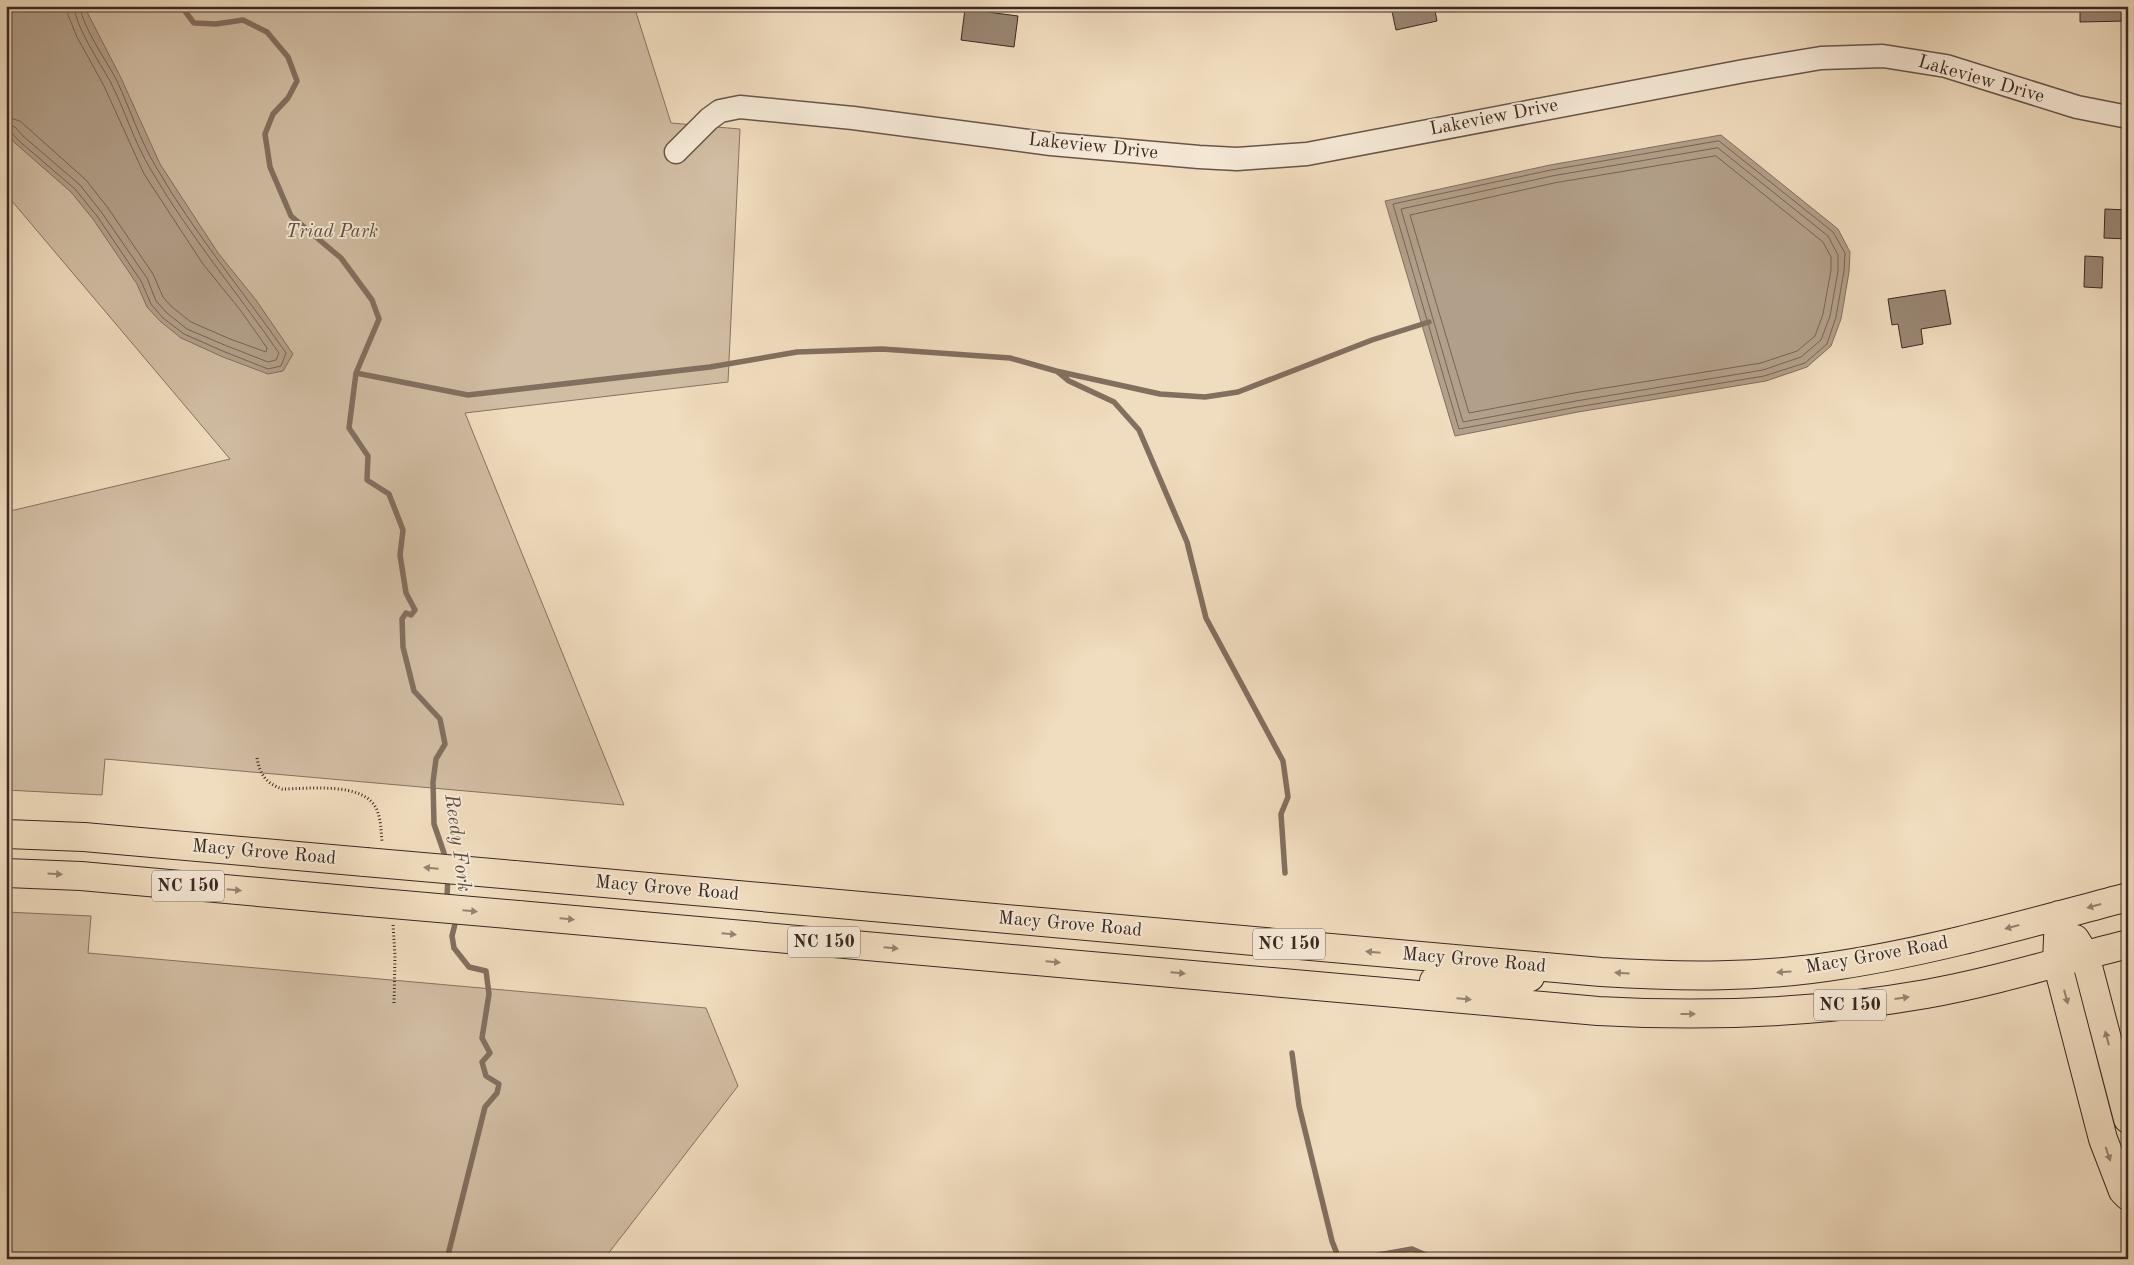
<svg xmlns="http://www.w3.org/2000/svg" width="2134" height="1265" font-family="'Old Standard TT',serif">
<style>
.green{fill:#d1bda3;stroke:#867262}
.water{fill:#b29f89;stroke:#826f5f}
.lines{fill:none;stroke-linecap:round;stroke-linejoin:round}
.shore{stroke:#766455;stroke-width:1}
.stream{stroke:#826f5f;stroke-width:5.5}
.building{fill:#998673;stroke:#3a2821}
.minor-casing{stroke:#685548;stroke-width:25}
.major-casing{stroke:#3a2821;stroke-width:30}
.path{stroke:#3a2821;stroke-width:3;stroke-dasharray:1 2.5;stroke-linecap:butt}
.minor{stroke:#f5e8d5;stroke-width:22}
.major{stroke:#f0dcbe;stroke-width:28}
.major-bridge-casing{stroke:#3a2821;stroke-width:30;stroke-linecap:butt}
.major-bridge{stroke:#f0dcbe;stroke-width:28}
.oneway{fill:#958270}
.labels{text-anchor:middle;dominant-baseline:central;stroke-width:4;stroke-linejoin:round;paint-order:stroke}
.shield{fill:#f5e8d5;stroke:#726257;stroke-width:1}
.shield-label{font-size:18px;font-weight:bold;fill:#3a2821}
.street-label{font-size:19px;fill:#3a2821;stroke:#f5e8d5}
.park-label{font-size:19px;font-style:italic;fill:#604d42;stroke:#f5e8d5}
.water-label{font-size:20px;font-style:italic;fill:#5e4c40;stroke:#f5e8d5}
</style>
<rect width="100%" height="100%" fill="#f0dcbe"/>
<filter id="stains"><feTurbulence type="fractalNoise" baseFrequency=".004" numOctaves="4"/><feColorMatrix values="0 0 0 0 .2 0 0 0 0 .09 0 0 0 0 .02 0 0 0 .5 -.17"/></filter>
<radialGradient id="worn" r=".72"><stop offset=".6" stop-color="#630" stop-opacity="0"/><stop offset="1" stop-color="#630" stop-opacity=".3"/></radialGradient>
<path class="green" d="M 6,6 L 634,6 L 671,123 L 740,129 L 728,382 L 465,413 L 624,805 L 105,759 L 102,795 L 6,790 L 6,512 L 230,459 L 6,194 Z
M 6,912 L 91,916 L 88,953 L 706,1008 L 738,1086 L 604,1259 L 6,1259 Z"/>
<path class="water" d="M 6,6 L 84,6 L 121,78 L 160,164 L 218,253 L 256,300 L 293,354 L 283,371 L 268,374 L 223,357 L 181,338 L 160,321 L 147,307 L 137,284 L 93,219 L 71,192 L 15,143 L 6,133 Z
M 1721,135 L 1838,229 L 1850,252 L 1849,272 L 1841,319 L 1831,346 L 1807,367 L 1766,381 L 1578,412 L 1455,436 L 1385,201 L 1550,165 Z"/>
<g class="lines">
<path class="shore" d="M 6,117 L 20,121 L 86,180 L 108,208 L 153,274 L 163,297 L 172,307 L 191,322 L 230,339 L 266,352 L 267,348 L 241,311 L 203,264 L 144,174 L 104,86 L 77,37 L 68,15 L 66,6
M 6,124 L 15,127 L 23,136 L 80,185 L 102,213 L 147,278 L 156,301 L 167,313 L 187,329 L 227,346 L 268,362 L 276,360 L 279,353 C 237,292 189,235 151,170 C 134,142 125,110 110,81 C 100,63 75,26 74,6
M 6,130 L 11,132 L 18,140 L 75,189 L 97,216 L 141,281 L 151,304 L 163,318 L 184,334 L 225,352 L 268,369 L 281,366 L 286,353 C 243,291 194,233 156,167 C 140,140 130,109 117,81 C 107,61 82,27 80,6
M 1719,141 L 1833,232 L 1845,253 L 1844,271 L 1836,317 L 1827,344 L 1805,363 L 1764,376 L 1577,407 L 1459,429 L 1393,204 L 1551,170 Z
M 1718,148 L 1828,236 L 1838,255 L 1838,271 L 1830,316 L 1821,340 L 1801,357 L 1763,370 L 1576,401 L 1463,422 L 1401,209 L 1552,176 Z
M 1716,156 L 1823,242 L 1831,257 L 1831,270 L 1823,314 L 1815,336 L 1797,351 L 1761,363 L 1574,393 L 1469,413 L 1410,215 L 1554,183 Z"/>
<path class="stream" d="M 181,6 L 194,23 L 216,24 L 243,20 L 267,32 L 288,57 L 297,81 L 288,98 L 273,114 L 265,134 L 270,167 L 291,216 L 341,258 L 372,300 L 379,319 L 356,373 L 349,428 L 368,456 L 367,480 L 389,494 L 403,530 L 400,555 L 406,593 L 415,610 L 411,615 L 406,613 L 402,619 L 403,647 L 414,691 L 440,719 L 445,744 L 436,759 L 433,782 L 434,824 L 444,853 L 442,863
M 1058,372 L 1069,381 L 1114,402 L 1139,430 L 1187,542 L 1206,618 L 1283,761 L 1288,797 L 1281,814 L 1285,873
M 356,373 L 468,395 L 710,367 L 797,352 L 882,349 L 1010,358 L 1056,371 L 1160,394 L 1205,397 L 1238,392 L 1372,340 L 1429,322
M 448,875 L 447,897 L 448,901
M 1292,1053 L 1299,1106 L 1332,1241 L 1339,1259
M 447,1259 L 485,1107 L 497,1093 L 499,1084 L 486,1076 L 482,1062 L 490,1053 L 482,1038 L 489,994 L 486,971 L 469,967 L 454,948 L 452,936 L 456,920 L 455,916
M 1356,1259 L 1412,1249 L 1435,1259"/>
</g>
<path class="building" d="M 1434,6 L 1437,21 L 1396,30 L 1391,7 Z
M 2080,6 L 2128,6 L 2128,21 L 2080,22 Z
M 965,9 L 1018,16 L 1014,47 L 961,40 Z
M 2105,209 L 2128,210 L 2128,239 L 2104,238 Z
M 2085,256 L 2103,257 L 2102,288 L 2084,287 Z
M 1945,290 L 1951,324 L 1921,329 L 1923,344 L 1902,348 L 1898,324 L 1892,325 L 1888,299 Z"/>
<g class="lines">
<g class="minor-casing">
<path id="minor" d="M 676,152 L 709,119 L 720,111 L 740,107 L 853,118 L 1051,144 L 1199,157 L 1237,159 L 1307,154 L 1744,71 L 1821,58 L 1883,56 L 1946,66 L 2077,107 L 2128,117"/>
</g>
<g class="major-casing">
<path id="major" d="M 6,834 L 84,837 L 365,862
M 6,873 L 81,876 L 369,902
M 514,875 L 1601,972 C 1681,977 1761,978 1840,965 C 1937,950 2033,922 2128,897
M 518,915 L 1598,1011 C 1708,1017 1818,1013 1926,994 C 1994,982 2061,961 2128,944
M 2059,915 L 2057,962 L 2103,1139 L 2123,1191 L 2128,1196
M 2075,939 L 2085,955 L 2128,1119
M 1434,981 L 1474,980 L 1518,983 L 1530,977 L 1534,966"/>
</g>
<path class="path" d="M 257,758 C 260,775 266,783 282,789 C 308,789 365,781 377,810 C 381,820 381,831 382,842
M 393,925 L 395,956 L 394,1004"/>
<use href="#minor" class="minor"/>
<use href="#major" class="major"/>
<g class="major-bridge-casing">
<path id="major-bridge" d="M 365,862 L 514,875
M 369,902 L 518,915"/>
</g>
<use href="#major-bridge" class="major-bridge"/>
</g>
<defs><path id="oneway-solid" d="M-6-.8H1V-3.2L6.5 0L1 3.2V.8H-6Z" transform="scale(1.25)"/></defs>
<g class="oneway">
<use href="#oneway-solid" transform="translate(431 868) rotate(-175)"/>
<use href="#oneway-solid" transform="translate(55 874) rotate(4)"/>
<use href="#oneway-solid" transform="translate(234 890) rotate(5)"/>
<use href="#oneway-solid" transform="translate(2094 906) rotate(165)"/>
<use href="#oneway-solid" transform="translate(470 911) rotate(5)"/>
<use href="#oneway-solid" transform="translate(567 919) rotate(5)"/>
<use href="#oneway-solid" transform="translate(2012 927) rotate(165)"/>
<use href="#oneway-solid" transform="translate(729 934) rotate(5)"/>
<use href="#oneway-solid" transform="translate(891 948) rotate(5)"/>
<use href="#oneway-solid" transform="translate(1373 952) rotate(-175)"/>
<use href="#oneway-solid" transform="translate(1053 962) rotate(5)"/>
<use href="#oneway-solid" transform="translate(1784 972) rotate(176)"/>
<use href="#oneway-solid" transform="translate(1178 973) rotate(5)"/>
<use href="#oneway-solid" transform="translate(1622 973) rotate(-176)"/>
<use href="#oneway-solid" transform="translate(2066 997) rotate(75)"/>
<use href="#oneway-solid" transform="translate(1902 998) rotate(-8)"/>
<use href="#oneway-solid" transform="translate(1464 999) rotate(5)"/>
<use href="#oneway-solid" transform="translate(1688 1014)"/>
<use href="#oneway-solid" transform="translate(2107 1038) rotate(-105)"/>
<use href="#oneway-solid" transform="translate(2108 1154) rotate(71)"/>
</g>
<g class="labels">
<g class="shield">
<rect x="152" y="870.5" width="72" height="31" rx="4"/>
<rect x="788" y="926.5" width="72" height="31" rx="4"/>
<rect x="1253" y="928.5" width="72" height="31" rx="4"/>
<rect x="1814" y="989.5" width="72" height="31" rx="4"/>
</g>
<g class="shield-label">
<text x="188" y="886">NC 150</text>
<text x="824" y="942">NC 150</text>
<text x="1289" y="944">NC 150</text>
<text x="1850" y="1005">NC 150</text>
</g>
<g class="street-label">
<text transform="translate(1981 80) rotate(16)">Lakeview Drive</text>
<text transform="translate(1494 118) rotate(-11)">Lakeview Drive</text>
<text transform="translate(1093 147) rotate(6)">Lakeview Drive</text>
<text transform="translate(264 853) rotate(5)">Macy Grove Road</text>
<text transform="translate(667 889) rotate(5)">Macy Grove Road</text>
<text transform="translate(1070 925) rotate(5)">Macy Grove Road</text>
<text transform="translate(1877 956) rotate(-10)">Macy Grove Road</text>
<text transform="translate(1474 961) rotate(5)">Macy Grove Road</text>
</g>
<g class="park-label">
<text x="332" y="232">Triad Park</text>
</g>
<g class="water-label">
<text transform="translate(457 843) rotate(82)">Reedy Fork</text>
</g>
</g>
<rect width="2134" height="1265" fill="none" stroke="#f0dcbe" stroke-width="25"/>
<rect x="8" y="8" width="2119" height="1250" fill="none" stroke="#3a2821" stroke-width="2.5"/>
<rect x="12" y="12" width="2109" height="1240" fill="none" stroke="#3a2821"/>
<rect width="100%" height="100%" filter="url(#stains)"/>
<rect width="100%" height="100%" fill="url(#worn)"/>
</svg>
